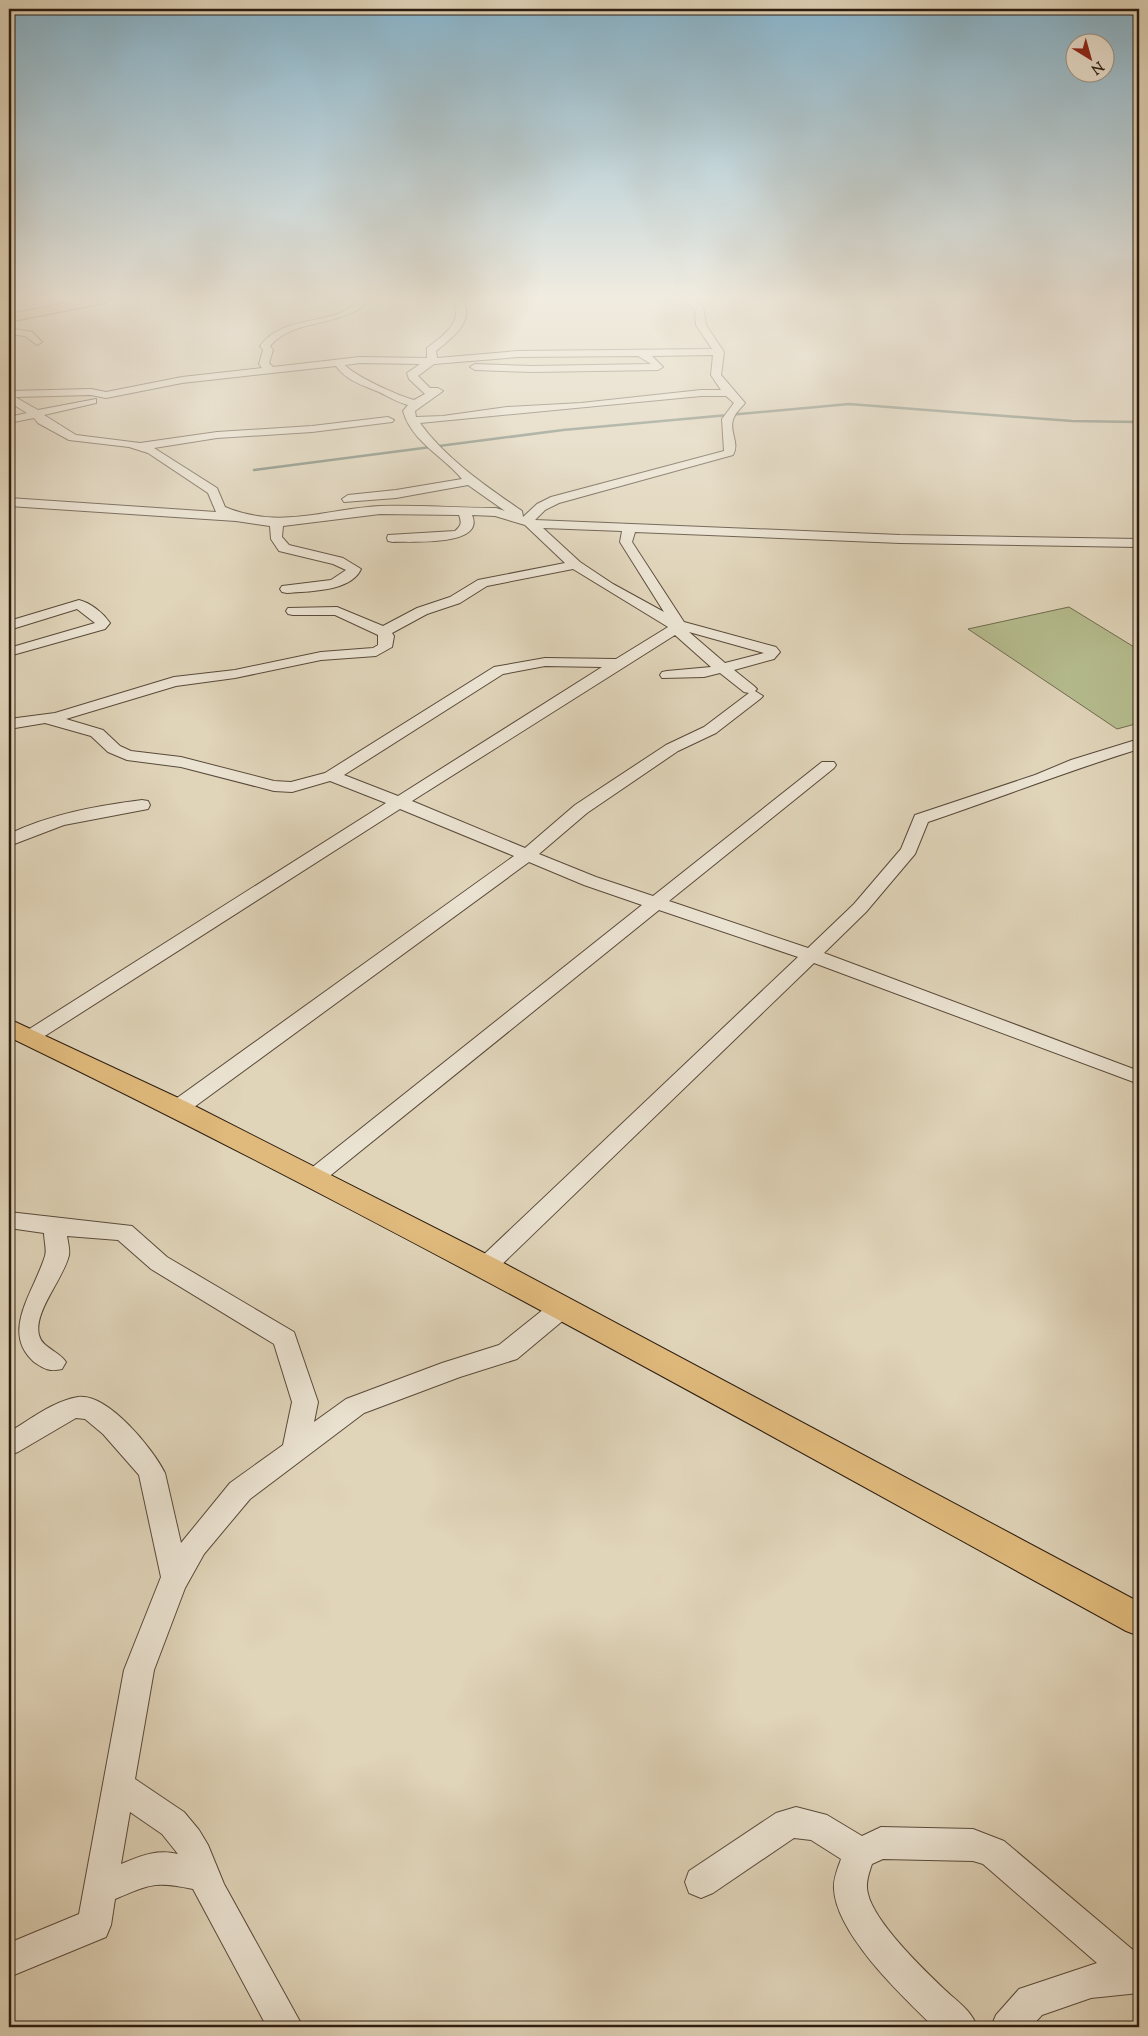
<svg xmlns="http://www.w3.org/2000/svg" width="1148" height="2036" font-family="'Sorts Mill Goudy',serif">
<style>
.green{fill:#b5bc8e;stroke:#706c4f}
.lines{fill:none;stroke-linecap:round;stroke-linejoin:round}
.stream{stroke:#6b7a6c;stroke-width:2.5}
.minor-casing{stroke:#594a3a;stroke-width:2}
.major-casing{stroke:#2c1c10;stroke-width:2}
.minor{fill:#ebe3d2;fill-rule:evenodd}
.major{fill:#e0ba7c;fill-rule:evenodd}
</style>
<rect width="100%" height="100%" fill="#e0d4b9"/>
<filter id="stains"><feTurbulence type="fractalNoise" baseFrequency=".004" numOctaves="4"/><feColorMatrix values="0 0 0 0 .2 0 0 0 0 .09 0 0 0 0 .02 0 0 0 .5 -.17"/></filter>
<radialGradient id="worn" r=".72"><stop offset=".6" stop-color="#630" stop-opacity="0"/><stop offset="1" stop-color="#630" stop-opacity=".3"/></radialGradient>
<path class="green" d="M 1069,607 L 1139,650 L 1139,723 L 1117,729 L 968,629 Z"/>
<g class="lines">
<path class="stream" d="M 254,470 L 563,430 L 849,404 L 1072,421 L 1139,422"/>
<g class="minor-casing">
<path id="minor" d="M 361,299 L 372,299 C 341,329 295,317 270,346 L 273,350 L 269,363 L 273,367 L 360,357 L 427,358 L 427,348 C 443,336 466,320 452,299 L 462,299 C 476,321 452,338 436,351 L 437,358 L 518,351 L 712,349 L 696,325 L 695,310 L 681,299 L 692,299 L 703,307 L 706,325 L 724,352 L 721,375 L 745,403 C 741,408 735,413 733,420 C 729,432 740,443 733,455 L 559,503 L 545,510 L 535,520 L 900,535 L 1139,539 L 1139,547 L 900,543 L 635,532 L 632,542 L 684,622 L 776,647 L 780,652 L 774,659 L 734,670 L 754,686 L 757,689 L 755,691 L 763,696 L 760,699 L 716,733 L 678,751 L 587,813 L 539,854 L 596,877 L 653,896 L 822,762 L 834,762 L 836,765 L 834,768 L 669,901 L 808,948 L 854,904 L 901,849 L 915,815 L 1035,775 L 1071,760 L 1139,739 L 1139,749 C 1068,771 999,798 928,822 L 915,854 L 866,912 L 824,953 L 1139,1071 L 1139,1084 L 814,963 L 494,1272 L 486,1274 L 478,1272 L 474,1266 L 478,1260 L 798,957 L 659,910 L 321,1183 L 313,1186 L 305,1183 L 302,1178 L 305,1173 L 642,905 L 584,885 L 529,862 L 186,1113 L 178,1115 L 170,1113 L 167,1108 L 170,1103 L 514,856 L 400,809 L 37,1041 L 30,1043 L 23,1041 L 20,1037 L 23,1033 L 386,803 L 330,781 L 292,792 L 274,791 L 181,767 L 127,760 L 108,752 L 91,736 L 45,723 L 9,729 L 9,719 L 55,713 L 174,677 L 235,670 L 321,652 L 373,648 L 378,645 L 378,635 L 335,615 L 293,615 L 288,614 L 286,611 L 288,608 L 337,607 L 383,626 L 417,608 L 450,597 L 478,580 L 565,563 L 525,525 L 495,516 L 472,515 C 486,547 410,541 393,542 L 388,541 L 387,538 L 388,535 L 455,531 C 461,526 462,523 459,515 L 380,514 L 283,526 L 282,537 L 289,545 L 343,558 L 361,569 C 351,592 308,591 287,593 L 282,592 L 280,589 L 282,586 L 331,580 L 346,570 L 333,564 L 279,551 L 271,539 L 270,526 L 236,521 L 9,506 L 9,498 L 216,512 L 208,493 L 148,453 L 129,447 L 69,440 L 38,423 L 34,418 L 9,423 L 9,417 L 27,413 L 9,402 L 9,391 L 91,389 L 106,392 L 182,377 L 262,368 L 259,364 L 263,350 L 260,346 C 279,321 310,323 338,314 C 346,311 354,304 361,299 ZM 713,355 L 711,375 L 721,390 L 701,390 L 581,403 L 507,407 L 443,416 L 416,417 L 415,411 L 443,391 L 438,388 L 430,388 L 418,376 L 434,364 L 518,357 L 638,356 L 651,364 L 533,366 L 475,364 L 470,367 L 475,370 L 533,372 L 658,370 L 663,367 L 652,356 ZM 360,363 L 420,364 L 407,373 L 409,379 L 425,394 L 414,400 C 399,396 354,376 345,365 ZM 336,366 C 347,381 362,385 379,392 C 389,397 397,402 408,405 L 403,411 C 412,442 443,456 462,479 L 396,490 L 348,495 L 342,499 L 344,502 L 396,498 L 468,485 L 505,511 L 496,508 C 458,508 419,505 380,506 C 325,509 280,530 225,507 L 217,488 L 154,448 L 217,438 L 312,432 L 392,422 L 394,420 L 388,417 L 312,426 L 217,432 L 140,443 L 76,435 L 44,415 L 96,403 L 96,399 L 38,410 L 15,397 L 91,395 L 106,398 L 182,383 ZM 701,396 L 726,396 L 734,403 L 722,419 L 724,451 L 551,497 L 537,504 L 523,517 L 522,511 C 486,486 446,459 420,423 ZM 543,528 L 622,531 L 620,542 L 664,612 L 613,584 L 580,562 ZM 573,569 L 668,627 L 616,659 L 545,658 L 494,667 L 325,773 L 291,782 L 274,781 L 181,757 L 131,751 L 120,746 L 103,730 L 66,719 L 176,686 L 235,678 L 321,660 L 376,656 L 392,647 L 394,636 L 392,633 L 427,614 L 460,603 L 487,586 ZM 689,632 L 764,653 L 725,663 ZM 675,635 L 711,667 L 667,671 L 662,672 L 660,675 L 662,678 L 704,677 L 720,673 L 744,692 L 749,693 L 704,727 L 666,745 L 575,805 L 525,848 L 412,801 ZM 545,666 L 602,667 L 398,796 L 344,775 L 503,674 Z
M 9,328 L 32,332 L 42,342 L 37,345 L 25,336 L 9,334 Z
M 79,600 C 91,603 103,613 110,623 L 105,629 L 9,656 L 9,648 L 95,623 L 77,609 L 9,630 L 9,621 Z
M 142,800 L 148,801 L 150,805 L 148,809 L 64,825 L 9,846 L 9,834 C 51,814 96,806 142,800 Z
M 9,1212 L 132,1226 L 167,1257 L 294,1332 L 318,1402 L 314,1422 L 346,1399 L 442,1363 L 499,1345 L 554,1301 L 563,1298 L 572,1301 L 575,1307 L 572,1313 L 517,1359 L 460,1377 L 364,1413 L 250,1499 L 204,1554 L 185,1588 L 154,1670 L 135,1779 L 184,1812 L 199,1830 L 208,1845 L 224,1884 L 303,2027 L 267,2027 L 193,1889 C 154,1881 151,1884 115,1899 L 111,1925 L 106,1937 L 9,1977 L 9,1943 L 79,1914 L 124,1670 L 161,1577 L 139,1475 L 103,1434 L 85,1419 L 76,1418 L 18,1452 L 9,1455 L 9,1432 C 30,1420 53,1401 78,1397 C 108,1393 153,1449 165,1473 L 181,1543 L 230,1483 L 283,1445 L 292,1402 L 274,1344 L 151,1269 L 118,1240 L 67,1236 C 68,1242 70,1250 69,1255 C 64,1278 33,1312 39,1335 C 42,1348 59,1351 66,1362 L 62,1369 C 50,1372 44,1369 34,1362 C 0,1332 34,1292 45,1256 C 47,1250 44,1240 44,1233 L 9,1228 ZM 130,1812 L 162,1834 L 178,1854 C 156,1849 141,1856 121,1864 Z
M 796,1807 L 827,1815 L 862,1836 L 881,1827 L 973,1829 L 1004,1841 L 1139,1955 L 1139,1993 L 1091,1998 L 1042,2015 L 1031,2027 L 991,2027 L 996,2015 L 1019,1989 L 1097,1963 L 983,1864 L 973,1861 L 883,1859 L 872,1864 C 869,1873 865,1884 868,1894 C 875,1923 923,1969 945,1990 C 958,2002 972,2011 977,2027 L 934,2027 C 903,1997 836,1934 834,1889 C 833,1879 838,1868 841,1859 L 811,1840 L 794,1838 L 713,1893 L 701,1898 L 689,1893 L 685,1882 L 689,1871 L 776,1813 Z"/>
</g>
<g class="major-casing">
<path id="major" d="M 86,299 L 111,299 L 105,303 L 9,322 L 9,314 Z
M 9,1019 L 187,1102 L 496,1259 L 1139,1602 L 1139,1636 L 1126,1631 C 756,1428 389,1221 9,1037 Z"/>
</g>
<use href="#minor" class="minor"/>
<use href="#major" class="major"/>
</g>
<linearGradient id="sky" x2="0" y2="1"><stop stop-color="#87b6cf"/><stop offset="0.51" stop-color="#f1ece0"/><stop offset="1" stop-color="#f1ece0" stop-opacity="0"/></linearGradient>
<rect width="1148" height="584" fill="url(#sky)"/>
<rect width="1148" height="2036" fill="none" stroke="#e0d4b9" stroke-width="30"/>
<rect x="10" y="10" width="1128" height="2016" fill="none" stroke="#2c1c10" stroke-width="2.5"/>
<rect x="15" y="15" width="1118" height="2006" fill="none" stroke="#2c1c10"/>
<g transform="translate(1090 58) rotate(143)"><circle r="24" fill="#ebe3d2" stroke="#9f9384"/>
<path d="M0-4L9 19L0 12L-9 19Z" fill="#8f2418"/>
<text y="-8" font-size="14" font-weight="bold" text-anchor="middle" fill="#2c1c10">N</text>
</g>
<rect width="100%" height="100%" filter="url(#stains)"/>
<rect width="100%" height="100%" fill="url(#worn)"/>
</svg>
